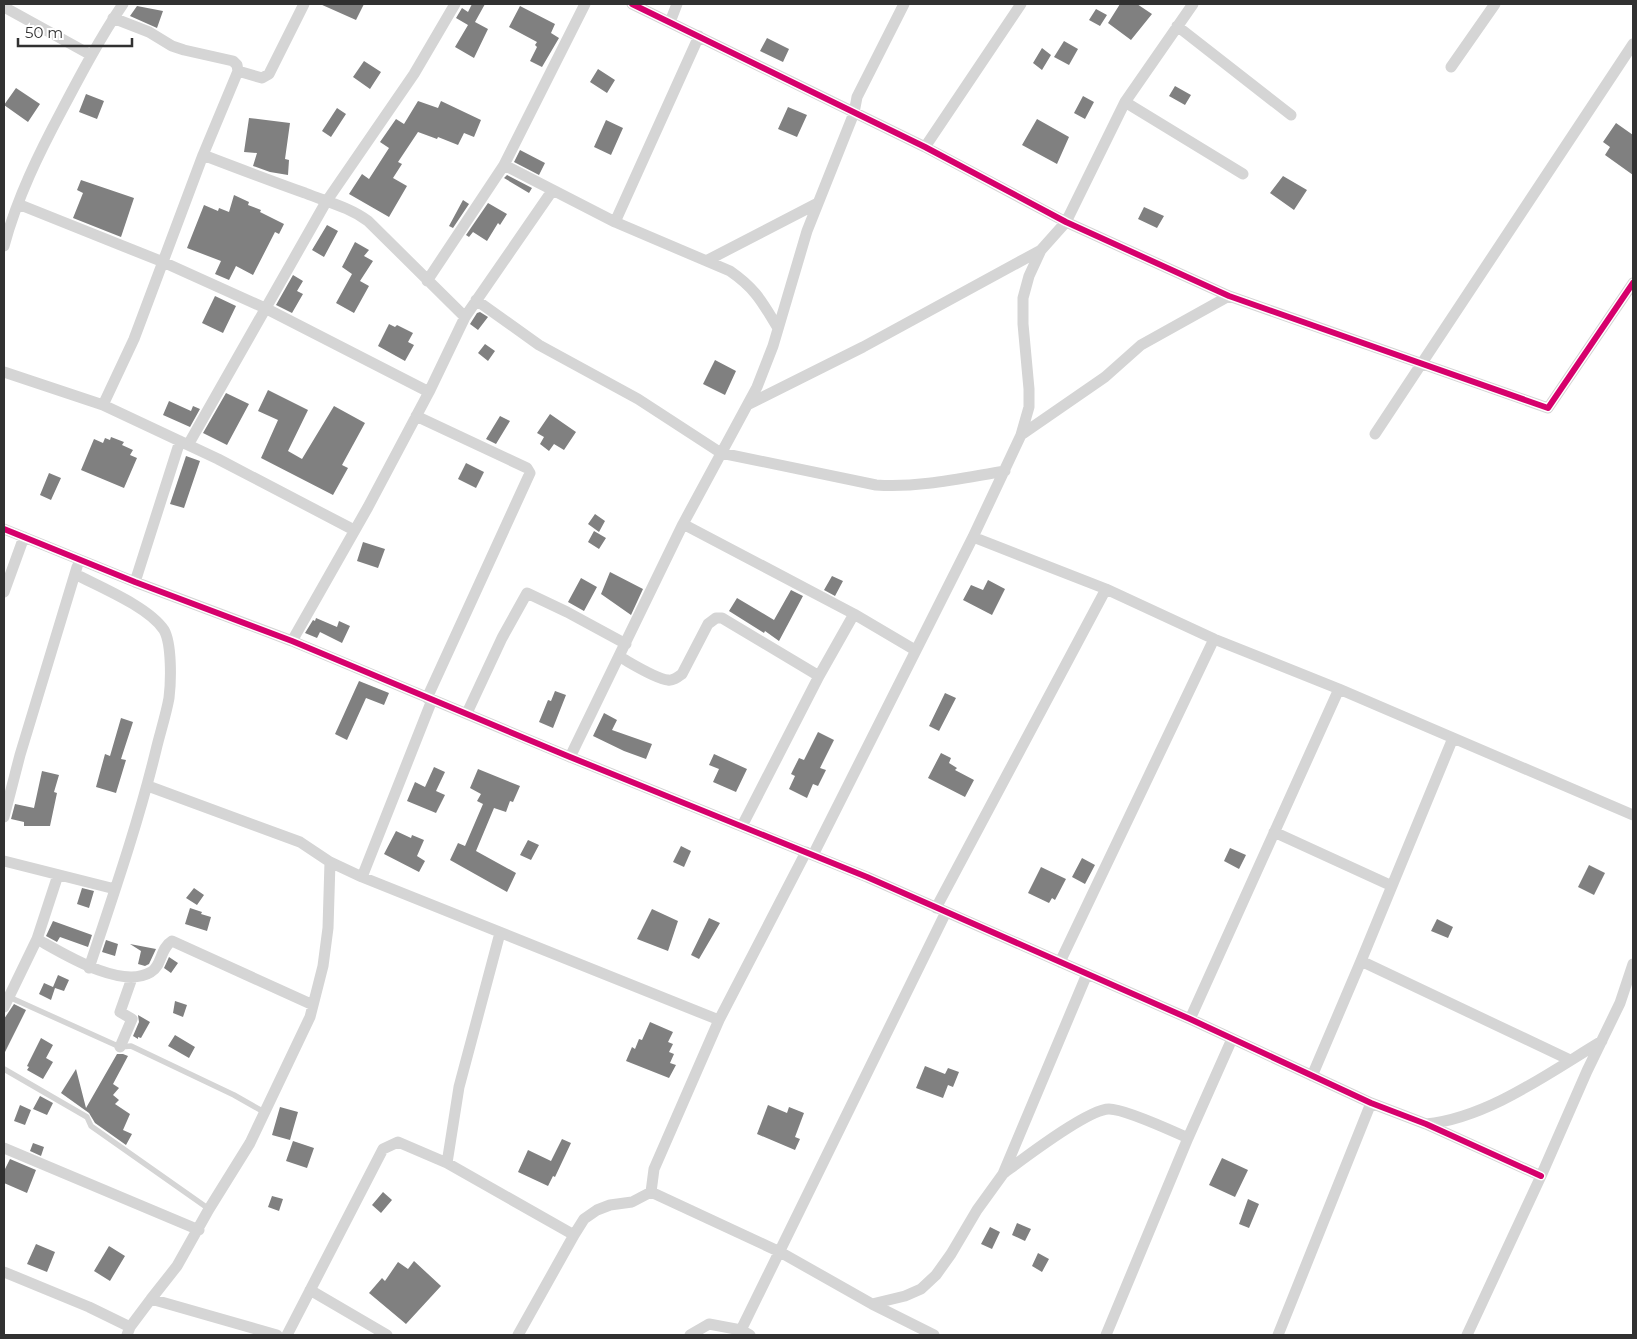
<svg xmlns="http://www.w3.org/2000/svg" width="1637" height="1339" font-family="Montserrat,sans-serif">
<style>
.building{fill:#808080}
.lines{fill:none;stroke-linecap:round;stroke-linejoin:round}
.service{stroke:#d5d5d5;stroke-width:5.5}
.minor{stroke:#d5d5d5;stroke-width:11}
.cycleway-casing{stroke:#fff;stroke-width:9}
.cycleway{stroke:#d6006c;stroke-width:6}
</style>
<rect width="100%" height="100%" fill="#fff"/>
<path class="building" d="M 320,4 L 364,4 L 356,20 Z
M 472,4 L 485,4 L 475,22 L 488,29 L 474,58 L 455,47 L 468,25 L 456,18 L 462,8 L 468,12 Z
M 1120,4 L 1137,4 L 1152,14 L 1131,40 L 1108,23 Z
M 137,6 L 163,11 L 157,28 L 130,16 Z
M 520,6 L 555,24 L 551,33 L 559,38 L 542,67 L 530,61 L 537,47 L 535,45 L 537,42 L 509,27 Z
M 1096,9 L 1107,15 L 1100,26 L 1089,20 Z
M 767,38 L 789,49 L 783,62 L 760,51 Z
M 1064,41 L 1078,49 L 1069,65 L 1054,57 Z
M 1042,48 L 1051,55 L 1042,70 L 1033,63 Z
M 364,61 L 381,72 L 370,89 L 353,77 Z
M 598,69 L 615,80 L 607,93 L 590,82 Z
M 1175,86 L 1191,95 L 1185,105 L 1169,96 Z
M 16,88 L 40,104 L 28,122 L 4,105 Z
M 86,94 L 104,101 L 97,119 L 79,112 Z
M 1083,96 L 1094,102 L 1085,119 L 1074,113 Z
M 418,101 L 438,108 L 441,101 L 481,120 L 474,137 L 464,133 L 458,145 L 438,137 L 437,139 L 418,132 L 398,162 L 402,164 L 393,178 L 407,186 L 389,217 L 349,194 L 362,174 L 369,179 L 389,148 L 380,142 L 396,119 L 404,124 Z
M 788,107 L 807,115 L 797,137 L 778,129 Z
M 337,108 L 346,114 L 331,137 L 322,131 Z
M 249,118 L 290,123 L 285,159 L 289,160 L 288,175 L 270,172 L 253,166 L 257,153 L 244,152 Z
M 1037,119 L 1069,137 L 1057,164 L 1022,145 Z
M 606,120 L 623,128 L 611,155 L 594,147 Z
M 1616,123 L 1633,135 L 1633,175 L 1605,155 L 1610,147 L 1603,142 Z
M 520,150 L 545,163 L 539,175 L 514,162 Z
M 507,175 L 532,188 L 529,193 L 504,178 Z
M 1283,176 L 1307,190 L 1294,210 L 1270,193 Z
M 81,180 L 134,198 L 121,237 L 73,218 L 83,193 L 77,190 Z
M 234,195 L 249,202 L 248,205 L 261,210 L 260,212 L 284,224 L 279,234 L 275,232 L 253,275 L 236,266 L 229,280 L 215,274 L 221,261 L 187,248 L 204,205 L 218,211 L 219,208 L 229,212 Z
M 463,200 L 469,204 L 453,228 L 449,226 Z
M 488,203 L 507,214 L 500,225 L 498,223 L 487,241 L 473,232 L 469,237 L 466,235 Z
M 1144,207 L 1164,216 L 1157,228 L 1138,219 Z
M 327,225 L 338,231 L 324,257 L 312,250 Z
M 355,242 L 369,250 L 364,256 L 373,261 L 360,281 L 369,286 L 354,313 L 336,303 L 352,274 L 342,267 Z
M 293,275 L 303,281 L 297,291 L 303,294 L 292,313 L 276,305 Z
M 215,296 L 236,306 L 223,333 L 202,323 Z
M 480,312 L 488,317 L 478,330 L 470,324 L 477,313 Z
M 389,324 L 395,327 L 397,325 L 413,333 L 408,342 L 414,345 L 405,361 L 378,346 Z
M 485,344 L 495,351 L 488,361 L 478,353 Z
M 715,360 L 736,371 L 725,395 L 703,384 Z
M 268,390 L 308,410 L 288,451 L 302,459 L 334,406 L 365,423 L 342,465 L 348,468 L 333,495 L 261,458 L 278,420 L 258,411 Z
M 226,393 L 249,404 L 227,445 L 203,433 Z
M 169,401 L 191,411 L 193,406 L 200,409 L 190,427 L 163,415 Z
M 550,414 L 576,432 L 564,450 L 554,444 L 549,451 L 540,444 L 544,437 L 537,433 Z
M 500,416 L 510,421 L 496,444 L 486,439 Z
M 111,437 L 124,442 L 122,445 L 133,450 L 130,455 L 137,458 L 124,488 L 81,470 L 94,439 L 103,443 L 105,438 L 110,440 Z
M 186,456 L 200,461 L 184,508 L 170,504 Z
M 466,463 L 484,472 L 476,488 L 458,479 Z
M 49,473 L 61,478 L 51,500 L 40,495 Z
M 595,514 L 605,521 L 599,532 L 588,524 Z
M 594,531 L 606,538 L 599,549 L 588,542 Z
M 363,542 L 385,549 L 378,568 L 357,561 Z
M 610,572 L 643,589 L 631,615 L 601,594 Z
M 832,576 L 843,581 L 835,596 L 824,590 Z
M 581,578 L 597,587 L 584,611 L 568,602 Z
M 988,580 L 1005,589 L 992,615 L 963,600 L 971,585 L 983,590 Z
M 791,590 L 803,596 L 779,641 L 765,631 L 764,633 L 729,611 L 737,598 L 774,620 Z
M 316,618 L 337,627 L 339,621 L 350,626 L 342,643 L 320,632 L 317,638 L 305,633 L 313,620 L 315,621 Z
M 359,681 L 389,693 L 384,705 L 366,698 L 347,740 L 335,734 Z
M 555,691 L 566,695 L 553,728 L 539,722 L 548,700 L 551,701 Z
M 945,693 L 956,698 L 939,731 L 929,726 Z
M 604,713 L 617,720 L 612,730 L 652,744 L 646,759 L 624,751 L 593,736 Z
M 121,718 L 133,722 L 121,759 L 126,760 L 116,793 L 96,787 L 105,754 L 110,756 Z
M 818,732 L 834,740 L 820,768 L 826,770 L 818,786 L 813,784 L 807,798 L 789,789 L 795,776 L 791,774 L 799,758 L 804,760 Z
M 941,753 L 951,758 L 949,763 L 957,768 L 955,770 L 974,780 L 965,797 L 928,778 Z
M 714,754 L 747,769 L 736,792 L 713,782 L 719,769 L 709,765 Z
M 434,767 L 445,772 L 436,791 L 445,795 L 436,813 L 407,801 L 415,782 L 425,787 Z
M 478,769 L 520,786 L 513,802 L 510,801 L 506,812 L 494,808 L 476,851 L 516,873 L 507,892 L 450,860 L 458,843 L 465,846 L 483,804 L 477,801 L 481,794 L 470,788 Z
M 42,771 L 59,775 L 54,792 L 57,793 L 50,826 L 24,826 L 24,822 L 11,819 L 15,804 L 34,808 Z
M 396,831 L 411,838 L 412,835 L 424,840 L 417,856 L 425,861 L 419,872 L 384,854 Z
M 528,840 L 539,845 L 531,860 L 520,855 Z
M 681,846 L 691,851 L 684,867 L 673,862 Z
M 1230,848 L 1246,855 L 1239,869 L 1224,861 Z
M 1082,858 L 1095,865 L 1085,884 L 1072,877 Z
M 1589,865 L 1605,873 L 1594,895 L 1578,887 Z
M 1041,867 L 1066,879 L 1055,900 L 1052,898 L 1049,903 L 1028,893 Z
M 82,888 L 94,891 L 89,908 L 77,904 Z
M 194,888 L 204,895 L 197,905 L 186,898 Z
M 190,908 L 202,912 L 201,914 L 211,917 L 207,931 L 185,924 Z
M 652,909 L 678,921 L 668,951 L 637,939 Z
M 709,918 L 720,923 L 699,959 L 691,955 Z
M 1437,919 L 1453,927 L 1448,938 L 1431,931 Z
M 53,921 L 92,935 L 88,947 L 60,937 L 57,942 L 46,936 Z
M 106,940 L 118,944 L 115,956 L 102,952 Z
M 130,944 L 156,949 L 149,964 L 145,966 L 138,964 L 141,951 Z
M 169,957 L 178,963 L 171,973 L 164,968 Z
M 58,975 L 69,980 L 64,991 L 55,988 L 51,1000 L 39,994 L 44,983 L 53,987 Z
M 175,1001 L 187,1005 L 183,1017 L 173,1013 Z
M 14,1004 L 26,1010 L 4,1054 L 4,1019 Z
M 138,1015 L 150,1022 L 141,1038 L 138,1037 L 138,1039 L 133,1036 L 139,1022 Z
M 650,1022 L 673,1032 L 668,1042 L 673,1044 L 669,1052 L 674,1054 L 670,1063 L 676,1065 L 669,1078 L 626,1061 L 632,1047 L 635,1049 L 639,1039 L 642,1040 Z
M 175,1035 L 195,1047 L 189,1058 L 168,1046 Z
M 41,1038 L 53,1045 L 46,1058 L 53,1062 L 43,1079 L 27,1070 L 29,1067 L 27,1066 Z
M 117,1054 L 123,1054 L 128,1056 L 113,1084 L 119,1088 L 113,1095 L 119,1100 L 115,1104 L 130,1114 L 123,1130 L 132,1134 L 126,1145 L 95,1123 L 89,1113 L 61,1093 L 76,1069 L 86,1108 Z
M 925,1066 L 945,1074 L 948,1068 L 959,1072 L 953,1087 L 948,1085 L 943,1098 L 916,1088 Z
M 40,1096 L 53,1103 L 47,1115 L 33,1109 Z
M 20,1105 L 31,1110 L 25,1125 L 14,1121 Z
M 768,1105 L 787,1113 L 789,1107 L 804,1113 L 795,1137 L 800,1139 L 795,1150 L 757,1134 Z
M 280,1107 L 298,1112 L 290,1140 L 272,1135 Z
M 562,1139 L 571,1143 L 555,1177 L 553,1176 L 548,1186 L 518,1172 L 528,1150 L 551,1161 Z
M 293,1141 L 314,1148 L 307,1168 L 286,1161 Z
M 33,1143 L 44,1147 L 41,1156 L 30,1151 Z
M 1222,1158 L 1248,1170 L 1235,1197 L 1209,1185 Z
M 10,1159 L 36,1170 L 27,1193 L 4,1183 L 4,1171 Z
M 383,1192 L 392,1200 L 381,1213 L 372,1205 Z
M 272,1196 L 283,1199 L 279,1211 L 268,1207 Z
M 1248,1199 L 1259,1204 L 1249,1228 L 1239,1224 Z
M 1017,1223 L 1031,1229 L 1025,1241 L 1012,1235 Z
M 990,1227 L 1000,1232 L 992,1249 L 981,1244 Z
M 36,1244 L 55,1252 L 47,1272 L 27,1264 Z
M 109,1246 L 125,1256 L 110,1281 L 94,1271 Z
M 1038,1253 L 1049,1259 L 1042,1272 L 1032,1266 Z
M 414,1261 L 441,1286 L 406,1324 L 369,1293 L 382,1278 L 385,1281 L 398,1262 L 408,1269 Z"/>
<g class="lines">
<path class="service" d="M 9,997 L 120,1047 L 131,1046 L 234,1095 L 264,1112
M 4,1069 L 87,1117 L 91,1126 L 209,1209"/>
<path class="minor" d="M 632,4 L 925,147 L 1066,222 L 1229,296 L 1548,408 L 1633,283
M 4,7 L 91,55
M 670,22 L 677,4
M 1177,26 L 1291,115
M 1451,67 L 1495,4
M 238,71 L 262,78 L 269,74 L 304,4
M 1125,102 L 1243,174
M 925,147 L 1021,4
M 203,155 C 237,168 271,181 305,193 C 327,202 349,207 368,221 L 465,317
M 504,165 L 615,222 L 730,271 C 756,289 762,302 778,328
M 18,204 L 163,262 L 265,308 L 429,392
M 615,222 L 699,36
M 4,246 C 17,198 39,153 62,110 C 81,74 100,38 123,4
M 708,260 L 818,203
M 427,281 L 504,165 L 585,4
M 476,300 L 539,345 L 638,399 L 721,453 L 876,485 C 920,488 962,478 1005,471
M 4,372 L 103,405 L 218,459 L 354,530
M 749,404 L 863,347 L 1041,250
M 103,405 L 134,339 L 203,155 L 238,71 L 237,65 L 233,61 L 184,50 L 172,46 L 149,32 L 113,18
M 416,416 L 527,468 L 530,473 L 427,698
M 1375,434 L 1633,44
M 1021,435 L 1105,377 L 1141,345 L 1229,296
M 188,445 L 326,202 L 414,74 L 455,4
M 683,524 L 854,614 L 915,650
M 4,529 L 135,582 L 292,641 L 570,757 L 867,877 L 1190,1019 L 1371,1103 L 1426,1124 L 1541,1176
M 973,537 L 1106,589 L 1214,639 L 1339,689 L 1633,815
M 75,574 C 100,587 149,607 164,630 C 172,644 171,682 169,698 C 166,715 160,733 156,750 C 138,824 113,896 89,968
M 135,582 L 180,441
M 4,592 L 24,537
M 292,641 L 368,507 L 429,392 L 465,317 L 552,191
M 620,657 C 631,663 656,679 668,680 C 673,681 678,677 682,674 L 708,624 L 716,618 L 722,618 L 819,676
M 467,713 L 502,638 L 527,593 L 567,612 L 626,644
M 570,757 L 683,524 L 757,387 L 773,346 L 807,231 L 854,113 L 857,97 L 904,4
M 148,786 L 300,842 L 330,862 L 362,877 L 719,1020
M 4,817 L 20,755 L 77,567
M 742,826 L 819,676 L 854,614
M 1274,832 L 1392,886
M 813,855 L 973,537 L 1021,435 L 1029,407 L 1029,389 L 1023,324 L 1023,298 L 1029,276 L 1041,250 L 1066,222 L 1125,102 L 1193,4
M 4,861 L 115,889
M 362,877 L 432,700
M 936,908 L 1106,589
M 37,939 C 64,954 121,990 151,972 C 162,966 160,948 172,941 L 313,1005
M 1361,961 L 1570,1060
M 1060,962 L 1214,639
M 4,1007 L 37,939 L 58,875
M 1190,1019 L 1339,689
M 120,1047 L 132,1019 L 120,1012 L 132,978
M 1312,1076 L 1361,961 L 1453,738
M 1426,1124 C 1488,1118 1550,1072 1602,1041
M 4,1148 L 199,1230
M 447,1163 L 459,1087 L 500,933
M 1004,1173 C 1023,1159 1088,1109 1109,1109 C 1125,1109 1170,1130 1188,1138
M 651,1192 L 654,1169 L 719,1020 L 806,852
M 4,1272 L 89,1307 L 130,1327
M 310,1290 L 387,1335
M 151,1299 L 177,1266 L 209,1209 L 250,1143 L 310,1017 L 323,966 L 328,928 L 330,862
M 872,1304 L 905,1296 L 921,1289 L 936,1275 L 951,1254 L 977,1210 L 1003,1174 L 1087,974
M 741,1330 L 946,912
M 127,1335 L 130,1327 L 151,1299 L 277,1335
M 287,1335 L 383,1149 L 398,1142 L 447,1163 L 574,1235
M 518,1335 L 574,1235 L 584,1219 L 597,1210 L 610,1205 L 632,1202 L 651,1192 L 780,1252 L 872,1304 L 934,1335
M 690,1335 L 709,1324 L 741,1330 L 750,1335
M 1106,1335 L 1188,1138 L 1232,1039
M 1278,1335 L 1371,1103
M 1467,1335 L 1541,1176 L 1587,1071 L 1620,1003 L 1633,964"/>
<g class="cycleway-casing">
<path id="cycleway" d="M 632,4 L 925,147 L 1066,222 L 1229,296 L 1548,408 L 1633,283
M 4,529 L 135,582 L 292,641 L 570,757 L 867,877 L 1190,1019 L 1371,1103 L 1426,1124 L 1541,1176"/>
</g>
<use href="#cycleway" class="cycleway"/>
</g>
<rect width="1637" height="1339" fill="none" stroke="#313131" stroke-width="10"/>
<path d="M18 38v8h114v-8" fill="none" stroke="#313131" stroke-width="2.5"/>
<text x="25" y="38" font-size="15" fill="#313131" stroke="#ffffff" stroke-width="4" paint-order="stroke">50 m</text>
</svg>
